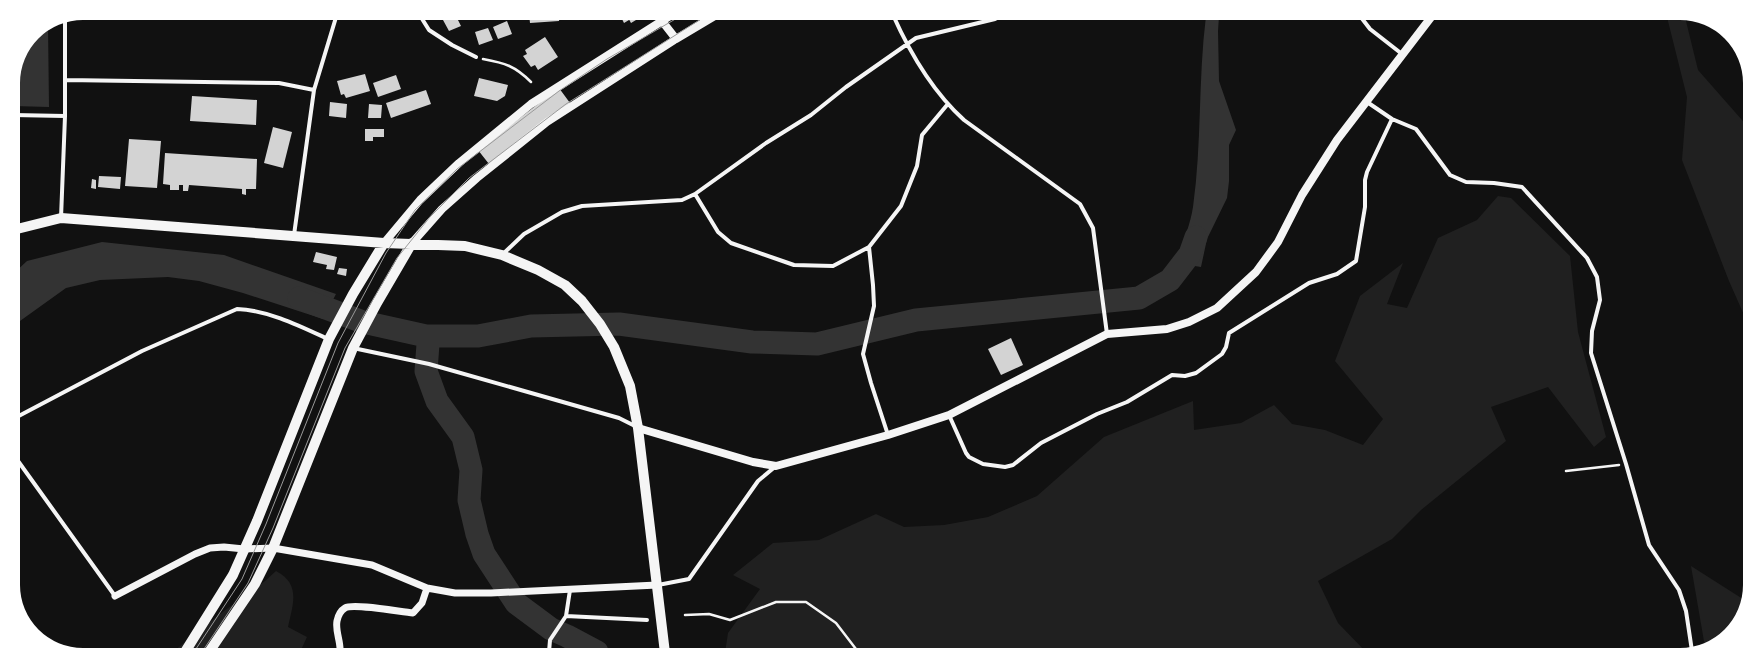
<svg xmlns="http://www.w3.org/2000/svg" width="1763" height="668" font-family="Commissioner,sans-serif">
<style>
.green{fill:#202020}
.water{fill:#333}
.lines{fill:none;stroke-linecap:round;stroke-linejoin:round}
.river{stroke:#333;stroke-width:23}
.building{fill:#d3d3d3}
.path{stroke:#f5f5f5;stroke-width:2.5}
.minor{stroke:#f5f5f5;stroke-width:4}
.tertiary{stroke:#f5f5f5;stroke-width:7}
.secondary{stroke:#f5f5f5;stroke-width:8}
.primary{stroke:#f5f5f5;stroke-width:10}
.tram{stroke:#9a9a9a;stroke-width:1}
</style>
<rect width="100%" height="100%" fill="#111"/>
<path class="green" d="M 1667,17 L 1685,17 L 1698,70 L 1749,128 L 1748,324 L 1729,281 L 1682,160 L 1687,97 Z
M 1498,196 L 1511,198 L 1570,256 L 1578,332 L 1606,437 L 1594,447 L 1548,387 L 1491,407 L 1506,441 L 1421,510 L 1392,539 L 1318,581 L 1338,623 L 1368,654 L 725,653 L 728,633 L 760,589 L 733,575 L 773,543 L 819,540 L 876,514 L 904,527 L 944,525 L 988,517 L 1037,496 L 1104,437 L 1193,401 L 1194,430 L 1241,423 L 1274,405 L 1292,424 L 1325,430 L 1363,445 L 1383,419 L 1335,361 L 1360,296 L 1403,263 L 1387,304 L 1407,308 L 1438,238 L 1477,220 Z
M 1691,566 L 1746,601 L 1746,608 L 1723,641 L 1705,647 Z
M 276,571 C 301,584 293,604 288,627 L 307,637 L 300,652 L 174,651 L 220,614 L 265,581 Z"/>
<path class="water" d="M 1206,16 L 1219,16 L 1218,31 L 1219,81 L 1236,130 L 1229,145 L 1229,181 L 1227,198 L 1207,239 L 1201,267 L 1176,263 C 1182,245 1190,226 1193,207 C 1202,144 1198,79 1206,16 Z
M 44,26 L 48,26 L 49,107 L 13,106 L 13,78 L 34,33 Z
M 102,242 L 224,255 L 336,294 L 323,319 L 243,293 L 199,281 L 168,277 L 100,280 L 66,288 L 13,326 L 13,274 L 27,261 Z"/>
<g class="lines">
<path class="river" d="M 299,298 L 363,322 L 426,336 L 478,336 L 531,326 L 619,324 L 752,342 L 817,344 L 916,320 L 1139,298 L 1170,280 L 1190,254 L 1196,237
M 426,336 L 428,344 L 426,371 L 437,401 L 463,437 L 471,470 L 469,500 L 477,534 L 484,554 L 516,603 L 551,629 L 567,636 L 597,652"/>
</g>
<path class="building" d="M 445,14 L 455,14 L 461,26 L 449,31 L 443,20 L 447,18 Z
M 529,14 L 560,14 L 559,21 L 530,23 Z
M 622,14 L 625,14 L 629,20 L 624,23 L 620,15 Z
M 626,14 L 646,14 L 631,23 Z
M 507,21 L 512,34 L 498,39 L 493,27 Z
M 488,28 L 493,40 L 479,45 L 475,32 Z
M 545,37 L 558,57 L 538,70 L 535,65 L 531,67 L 523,56 L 527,54 L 525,50 Z
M 365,74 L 370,91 L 346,98 L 344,94 L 341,95 L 337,81 Z
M 396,75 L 401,89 L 378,97 L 373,83 Z
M 479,78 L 508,85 L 505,96 L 497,101 L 474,96 Z
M 559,88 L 570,103 L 489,164 L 478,150 Z
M 426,90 L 431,104 L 391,118 L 386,103 Z
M 192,96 L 257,100 L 256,125 L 190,121 Z
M 330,102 L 347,104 L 346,118 L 329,116 Z
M 369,104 L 382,105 L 381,118 L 368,118 Z
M 273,127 L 292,132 L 283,168 L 264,163 Z
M 365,129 L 384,129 L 384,137 L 373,137 L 373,141 L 365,141 Z
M 129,139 L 161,141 L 157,188 L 125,186 Z
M 165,153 L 257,159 L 256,189 L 246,189 L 246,195 L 242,194 L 242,189 L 189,185 L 188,191 L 183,191 L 183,185 L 179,185 L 179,190 L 170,190 L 170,185 L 163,184 Z
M 99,176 L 121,177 L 120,189 L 98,187 Z
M 92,179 L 96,180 L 96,189 L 91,188 Z
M 316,252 L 337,257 L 334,270 L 326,269 L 327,265 L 313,262 Z
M 339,268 L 347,269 L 346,276 L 337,274 Z
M 1011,338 L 1023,365 L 1001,375 L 988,349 Z"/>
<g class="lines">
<path class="path" d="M 483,59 C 505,63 515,66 531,82
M 1566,471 L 1619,465
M 685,615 L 709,614 L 730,620 L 776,602 L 806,602 L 836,623 L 859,653"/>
<path class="minor" d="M 419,14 L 429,30 L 452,45 L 476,57
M 893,15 C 910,53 933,92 964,120 L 1080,204 L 1093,228 L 1107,334
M 1360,16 L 1370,29 L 1402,54
M 65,80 L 279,83 L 314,90
M 1367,102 L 1392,119 L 1416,129 L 1450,175 L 1466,182 L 1494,183 L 1522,187 L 1587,258 L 1597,277 L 1600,300 L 1592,331 L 1591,353 L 1626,464 L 1649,545 L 1679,590 L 1686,611 L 1692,651
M 13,115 L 65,116
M 695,194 L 718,232 L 731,243 L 794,265 L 833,266 L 869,247 L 901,206 L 917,166 L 922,135 L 947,105
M 61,218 L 65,116 L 65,16
M 294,235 L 314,90 L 337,14
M 869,247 L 873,285 L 874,306 L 863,354 L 871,383 L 888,435
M 503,254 L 524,234 L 562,212 L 582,206 L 682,200 L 695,194 L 766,143 L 811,115 L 846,87 L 916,38 L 995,19 L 1003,15
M 353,348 L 429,364 L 619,418 L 637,427
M 949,415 L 966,453 L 969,457 L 983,464 L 1005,467 L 1013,465 L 1041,443 L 1097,414 L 1127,402 L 1172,375 L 1185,376 L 1196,373 L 1222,354 L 1226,347 L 1229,333 L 1309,283 L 1337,274 L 1356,261 L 1365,207 L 1365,180 L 1367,172 L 1392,119
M 13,419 L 142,351 L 237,309 C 268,310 300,326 328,339
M 13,454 L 115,596
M 658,585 L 689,579 L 758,481 L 776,466
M 566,616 L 570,590
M 549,652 L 550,640 L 566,616 L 647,620"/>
<path class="tertiary" d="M 115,596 L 195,554 L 210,548 L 224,547 L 244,549 L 273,548 L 372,565 L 427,588 L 455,593 L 491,593 L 657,585
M 340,652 C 341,642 335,631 337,621 C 338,616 340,611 345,608 C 353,603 401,612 413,613 L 422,603 L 427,588"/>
<path class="secondary" d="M 662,21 L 676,39
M 384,243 L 420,200 L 459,163 L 531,104 L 673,14
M 412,243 L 442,209 L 477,178 L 547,122 L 676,39 L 718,14
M 638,428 L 753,462 L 776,466 L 888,435 L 949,415 L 1107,334 L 1167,329 L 1189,322 L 1217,308 L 1256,272 L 1278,242 L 1302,195 L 1337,140 L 1432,16"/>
<path class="primary" d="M 13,230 L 61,218 L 384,243 L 465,246 L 502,255 L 538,270 L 565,285 L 582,301 L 600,324 L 614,347 L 630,386 L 638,428 L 665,653
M 185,652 L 233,575 L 257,521 L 329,339 L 353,294 L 384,243
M 209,652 L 255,584 L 273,548 L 353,348 L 377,303 L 412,243"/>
<path class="tram" d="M 194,652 L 242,579 L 266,524 L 338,343 L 386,253 L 415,210 L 457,169 L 559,91 L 607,59 L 684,14
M 202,652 L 248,583 L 273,528 L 345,348 L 397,258 L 430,217 L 469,178 L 566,104 L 709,14"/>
</g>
<path d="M0 0H1763V668H0ZM83 20H1680A63 63 0 0 1 1743 83V585A63 63 0 0 1 1680 648H83A63 63 0 0 1 20 585V83A63 63 0 0 1 83 20Z" fill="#fff" fill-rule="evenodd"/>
</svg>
